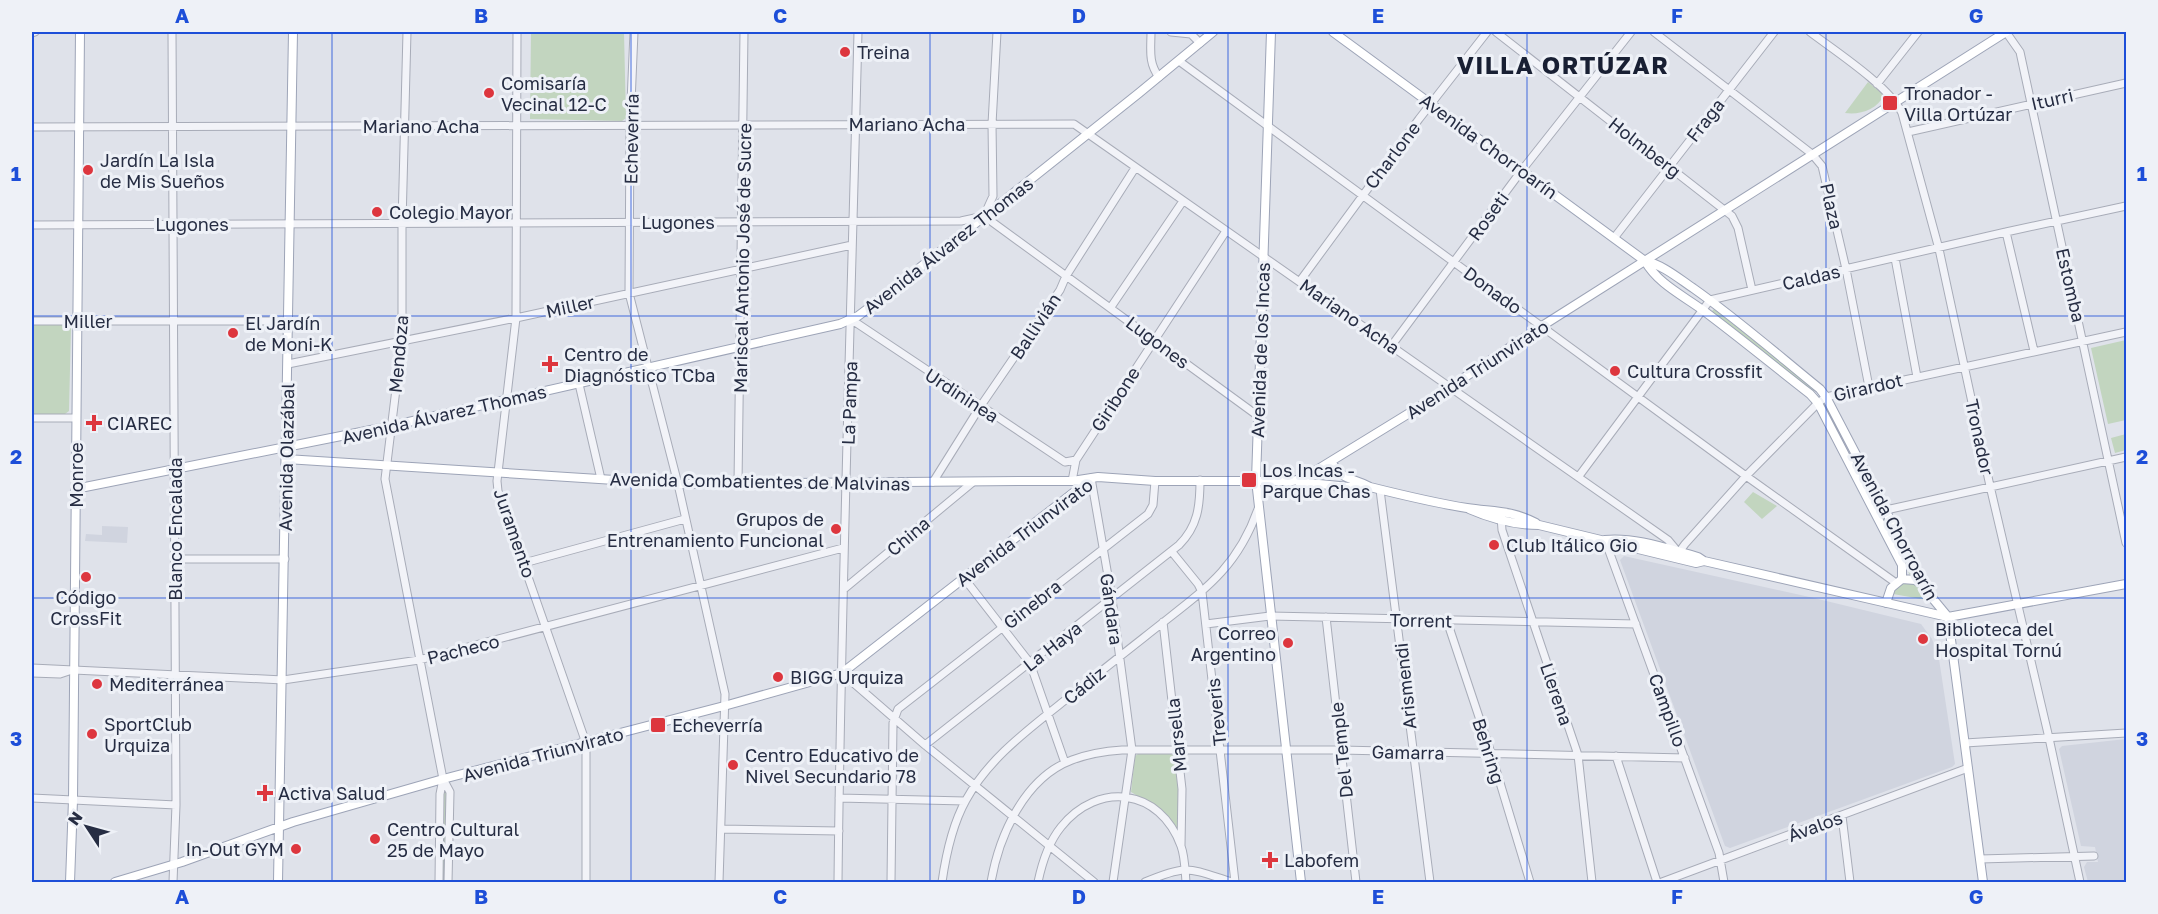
<svg xmlns="http://www.w3.org/2000/svg" width="2158" height="914" font-family="'Golos Text',sans-serif">
<style>
.built{fill:#d0d4df}
.green{fill:#c2d5bf}
.lines{fill:none;stroke-linecap:round;stroke-linejoin:round}
.minor-casing{stroke:#a8acb8;stroke-width:9}
.major-casing{stroke:#9da4b7;stroke-width:10}
.minor{stroke:#f2f3f8;stroke-width:7}
.major{stroke:#fff;stroke-width:8}
.grid{fill:none;stroke:#1d4ed8;stroke-width:1.5;stroke-opacity:0.55}
.poi-dot{fill:#dd363e;stroke:#eef1f7;stroke-width:2}
.labels{text-anchor:middle;dominant-baseline:central;stroke-width:6;stroke-linejoin:round;paint-order:stroke}
.poi-label{font-size:18px;fill:#262d43;stroke:#eef1f7;text-anchor:start}
.street-label{font-size:18px;fill:#262d43;stroke:#eef1f7}
.district-label{font-size:24px;font-weight:bold;letter-spacing:1.5px;fill:#181f33;stroke:#eef1f7}
.neatline{fill:none;stroke:#1d4ed8;stroke-width:2}
.grid-label{font-size:20px;text-anchor:middle;font-weight:bold;fill:#1d4ed8}
</style>
<rect width="100%" height="100%" fill="#dfe2ea"/>
<path class="built" d="M 102,526 L 128,527 L 127,543 L 85,541 L 86,534 L 102,535 Z
M 1624,556 L 1814,598 L 1921,624 L 1932,639 L 1939,659 L 1955,764 L 1952,767 L 1730,848 L 1725,846 L 1620,560 Z
M 2126,739 L 2126,882 L 2088,882 L 2084,867 L 2087,862 L 2098,862 L 2095,847 L 2081,846 L 2059,749 L 2062,746 Z"/>
<path class="green" d="M 531,32 L 624,33 L 626,118 L 622,121 L 530,119 Z
M 1868,82 L 1884,95 C 1877,110 1860,115 1845,113 Z
M 1714,309 L 1816,389 L 1817,390 L 1812,392 L 1711,312 Z
M 32,325 L 69,325 L 71,327 L 69,411 L 65,414 L 32,414 Z
M 2126,340 L 2126,420 L 2108,424 L 2091,348 Z
M 2126,434 L 2126,450 L 2115,453 L 2111,438 Z
M 1753,492 L 1777,506 L 1762,519 L 1744,502 Z
M 1882,517 L 1885,518 L 1916,577 L 1910,575 L 1881,521 Z
M 1910,582 L 1923,589 L 1927,600 L 1893,594 C 1895,585 1901,583 1910,582 Z
M 1170,753 L 1177,759 L 1180,830 L 1178,831 L 1156,807 L 1131,792 L 1135,756 L 1138,754 Z
M 443,779 L 450,792 L 448,882 L 439,882 Z"/>
<g class="lines">
<g class="minor-casing">
<path id="minor" d="M 172,32 L 176,805 L 173,882
M 407,32 L 402,223 L 402,340 L 385,479 L 443,779 L 450,792 L 448,882
M 517,32 L 516,318 L 497,481 L 498,491 L 586,743 L 586,882
M 634,32 L 630,126 L 629,293 L 678,484 L 725,694 L 719,882
M 1151,32 C 1151,49 1148,63 1159,77
M 1171,32 L 1191,34 L 1200,43
M 1496,32 L 1732,216 L 1738,228 L 1752,290
M 1654,32 L 1812,154 L 1822,166 L 1846,269 L 1869,387
M 1810,32 C 1835,51 1889,86 1902,113 L 1939,249 L 1990,486 L 2049,738 L 2080,882
M 2006,32 L 2020,52 L 2126,543
M 32,33 L 35,32
M 1179,61 L 1746,476 L 1896,583
M 1877,84 L 1918,32
M 32,127 L 1074,124 L 1668,540 L 1678,552
M 1908,132 L 2126,83
M 984,216 L 993,196 L 992,124 L 997,32
M 32,225 L 961,221 L 984,216 L 1258,416
M 2006,232 L 2034,351
M 1614,238 L 1774,32
M 1895,258 L 1917,377
M 1300,281 L 1419,119 L 1487,32
M 1111,307 L 1183,201
M 852,320 L 1065,462 L 1076,460
M 32,321 L 288,321
M 1392,345 L 1522,170 L 1631,32
M 288,364 L 516,318 L 852,245
M 579,384 L 601,479
M 32,418 L 76,418
M 1579,476 L 1710,300 L 2006,232 L 2126,206
M 1091,478 L 1112,599 L 1132,750 L 1113,882
M 1072,481 L 1076,460 L 1226,231
M 933,482 L 980,407 L 1060,290 L 1066,276 L 1135,168
M 738,484 L 744,32
M 1380,490 L 1430,882
M 1886,510 L 2126,457
M 1501,517 L 1502,530 L 1578,755 L 1592,882
M 1605,540 L 1719,853 L 1724,882
M 1172,552 L 1198,584 L 1202,592 L 1235,882
M 1677,555 L 1685,544 L 1746,476 L 1818,403 L 1826,397 L 2126,332
M 175,559 L 285,559
M 524,563 L 685,519
M 964,578 L 1030,663 L 1065,763
M 844,589 L 973,482
M 1326,617 L 1356,882
M 1447,621 L 1491,753 L 1530,882
M 1163,622 L 1182,789 L 1181,845
M 1206,624 L 1270,616 L 1636,624
M 32,668 L 283,680 L 419,660 L 843,548
M 32,673 L 60,674 L 69,671
M 842,673 L 925,745 L 1094,882
M 1965,743 L 2126,733
M 925,745 L 1179,545 C 1198,526 1200,506 1200,480
M 1616,756 L 1657,882
M 32,798 L 176,805
M 839,798 L 965,801
M 1842,816 L 1850,882
M 721,829 L 839,831
M 1980,859 L 2094,856
M 439,882 L 440,794 L 443,779
M 838,882 C 841,599 851,315 858,32
M 891,882 L 893,723 L 898,709 L 1148,514 L 1153,505 L 1155,481
M 942,882 C 946,854 952,825 966,800 C 989,758 1028,730 1064,701 C 1096,675 1128,650 1161,624 C 1207,588 1238,566 1258,509
M 991,882 C 999,836 1024,778 1072,760 C 1088,754 1106,751 1122,750 L 1341,750 L 1685,758
M 1038,882 C 1042,863 1048,843 1061,827 C 1098,781 1160,788 1181,846 C 1185,857 1185,871 1186,882
M 1145,882 C 1188,864 1188,868 1232,882
M 1662,882 L 1968,768"/>
</g>
<g class="major-casing">
<path id="major" d="M 1271,32 L 1256,480 L 1301,882
M 1333,32 L 1645,261 C 1663,265 1678,278 1693,288 C 1737,319 1778,355 1820,389 L 1826,397 L 1929,594 L 1948,617 L 1983,882
M 1645,261 C 1658,284 1684,296 1704,311 C 1740,338 1774,366 1810,394 L 1818,403 L 1902,565 L 1902,579
M 286,459 L 678,484 L 1027,481 L 1072,481 L 1098,477 L 1155,481 L 1292,481 L 1302,479 L 1429,401 L 1542,326 L 2006,32
M 1331,462 C 1346,483 1350,476 1370,487 C 1402,495 1435,503 1467,508 C 1493,512 1511,510 1536,523
M 1299,482 L 1359,488 L 1370,487
M 75,489 L 391,426 L 840,324 L 858,316 L 878,301 L 1139,93 L 1213,32
M 1469,509 C 1492,519 1514,525 1539,525 L 1696,563 L 1704,561
M 1605,540 C 1636,537 1668,549 1698,557 L 1704,561 L 1948,617 L 2126,584
M 1886,603 L 1891,588 L 1902,579 L 1915,580 L 1925,586
M 70,882 L 73,800 L 80,32
M 115,882 L 182,862 L 293,822 L 443,779 L 724,706 L 842,673 L 1091,479
M 278,882 L 293,32"/>
</g>
<use href="#minor" class="minor"/>
<use href="#major" class="major"/>
</g>
<path class="grid" d="M 332,32 L 332,882M 631,32 L 631,882M 930,32 L 930,882M 1228,32 L 1228,882M 1527,32 L 1527,882M 1826,32 L 1826,882M 32,316 L 2126,316M 32,598 L 2126,598"/>
<g class="poi-dot">
<circle cx="845" cy="52" r="6"/>
<circle cx="489" cy="93" r="6"/>
<rect x="1882" y="95" width="16" height="16" rx="3"/>
<circle cx="88" cy="170" r="6"/>
<circle cx="377" cy="212" r="6"/>
<circle cx="233" cy="333" r="6"/>
<path d="M547 355h6v6h6v6h-6v6h-6v-6h-6v-6h6z"/>
<circle cx="1615" cy="371" r="6"/>
<path d="M91 414h6v6h6v6h-6v6h-6v-6h-6v-6h6z"/>
<rect x="1241" y="472" width="16" height="16" rx="3"/>
<circle cx="836" cy="529" r="6"/>
<circle cx="1494" cy="545" r="6"/>
<circle cx="86" cy="577" r="6"/>
<circle cx="1923" cy="639" r="6"/>
<circle cx="1288" cy="643" r="6"/>
<circle cx="778" cy="677" r="6"/>
<circle cx="97" cy="684" r="6"/>
<rect x="650" y="717" width="16" height="16" rx="3"/>
<circle cx="92" cy="734" r="6"/>
<circle cx="733" cy="765" r="6"/>
<path d="M262 784h6v6h6v6h-6v6h-6v-6h-6v-6h6z"/>
<circle cx="375" cy="839" r="6"/>
<circle cx="296" cy="849" r="6"/>
<path d="M1267 851h6v6h6v6h-6v6h-6v-6h-6v-6h6z"/>
</g>
<g class="labels">
<g class="poi-label">
<text x="857" y="52">Treina</text>
<text x="501" y="83">Comisaría<tspan x="501" dy="21">Vecinal 12-C</tspan></text>
<text x="1904" y="93">Tronador -<tspan x="1904" dy="21">Villa Ortúzar</tspan></text>
<text x="100" y="160">Jardín La Isla<tspan x="100" dy="21">de Mis Sueños</tspan></text>
<text x="389" y="212">Colegio Mayor</text>
<text x="245" y="323">El Jardín<tspan x="245" dy="21">de Moni-K</tspan></text>
<text x="564" y="354">Centro de<tspan x="564" dy="21">Diagnóstico TCba</tspan></text>
<text x="1627" y="371">Cultura Crossfit</text>
<text x="107" y="423">CIAREC</text>
<text x="1262" y="470">Los Incas -<tspan x="1262" dy="21">Parque Chas</tspan></text>
<text x="824" y="519" text-anchor="end">Grupos de<tspan x="824" dy="21">Entrenamiento Funcional</tspan></text>
<text x="1506" y="545">Club Itálico Gio</text>
<text x="86" y="597" text-anchor="middle">Código<tspan x="86" dy="21">CrossFit</tspan></text>
<text x="1935" y="629">Biblioteca del<tspan x="1935" dy="21">Hospital Tornú</tspan></text>
<text x="1276" y="633" text-anchor="end">Correo<tspan x="1276" dy="21">Argentino</tspan></text>
<text x="790" y="677">BIGG Urquiza</text>
<text x="109" y="684">Mediterránea</text>
<text x="104" y="724">SportClub<tspan x="104" dy="21">Urquiza</tspan></text>
<text x="672" y="725">Echeverría</text>
<text x="745" y="755">Centro Educativo de<tspan x="745" dy="21">Nivel Secundario 78</tspan></text>
<text x="278" y="793">Activa Salud</text>
<text x="387" y="829">Centro Cultural<tspan x="387" dy="21">25 de Mayo</tspan></text>
<text x="284" y="849" text-anchor="end">In-Out GYM</text>
<text x="1284" y="860">Labofem</text>
</g>
<g class="street-label">
<text transform="translate(2052 99) rotate(-13)">Iturri</text>
<text transform="translate(1705 120) rotate(-52)">Fraga</text>
<text x="907" y="124">Mariano Acha</text>
<text x="421" y="126">Mariano Acha</text>
<text transform="translate(631 139) rotate(-89)">Echeverría</text>
<text transform="translate(1489 146) rotate(36)">Avenida Chorroarín</text>
<text transform="translate(1645 147) rotate(38)">Holmberg</text>
<text transform="translate(1392 155) rotate(-53)">Charlone</text>
<text transform="translate(1832 206) rotate(77)">Plaza</text>
<text transform="translate(1488 216) rotate(-54)">Roseti</text>
<text x="678" y="222">Lugones</text>
<text x="192" y="224">Lugones</text>
<text transform="translate(948 245) rotate(-38)">Avenida Álvarez Thomas</text>
<text transform="translate(742 258) rotate(-89)">Mariscal Antonio José de Sucre</text>
<text transform="translate(1811 277) rotate(-13)">Caldas</text>
<text transform="translate(2071 285) rotate(77)">Estomba</text>
<text transform="translate(1493 290) rotate(36)">Donado</text>
<text transform="translate(570 306) rotate(-12)">Miller</text>
<text transform="translate(1350 316) rotate(35)">Mariano Acha</text>
<text x="88" y="321">Miller</text>
<text transform="translate(1035 326) rotate(-56)">Ballivián</text>
<text transform="translate(1158 342) rotate(37)">Lugones</text>
<text transform="translate(1260 350) rotate(-88)">Avenida de los Incas</text>
<text transform="translate(398 354) rotate(-85)">Mendoza</text>
<text transform="translate(1477 369) rotate(-33)">Avenida Triunvirato</text>
<text transform="translate(1868 387) rotate(-13)">Girardot</text>
<text transform="translate(962 395) rotate(33)">Urdininea</text>
<text transform="translate(1115 399) rotate(-57)">Giribone</text>
<text transform="translate(849 403) rotate(-88)">La Pampa</text>
<text transform="translate(444 414) rotate(-13)">Avenida Álvarez Thomas</text>
<text transform="translate(1980 437) rotate(78)">Tronador</text>
<text transform="translate(286 457) rotate(-89)">Avenida Olazábal</text>
<text transform="translate(76 475) rotate(-90)">Monroe</text>
<text transform="translate(760 481) rotate(1)">Avenida Combatientes de Malvinas</text>
<text transform="translate(1895 526) rotate(62)">Avenida Chorroarín</text>
<text transform="translate(175 529) rotate(-90)">Blanco Encalada</text>
<text transform="translate(1024 532) rotate(-37)">Avenida Triunvirato</text>
<text transform="translate(515 533) rotate(71)">Juramento</text>
<text transform="translate(908 536) rotate(-40)">China</text>
<text transform="translate(1032 604) rotate(-38)">Ginebra</text>
<text transform="translate(1112 609) rotate(82)">Gándara</text>
<text transform="translate(1421 620) rotate(1)">Torrent</text>
<text transform="translate(1052 646) rotate(-38)">La Haya</text>
<text transform="translate(463 649) rotate(-14)">Pacheco</text>
<text transform="translate(1084 685) rotate(-39)">Cádiz</text>
<text transform="translate(1405 686) rotate(-96)">Arismendi</text>
<text transform="translate(1557 694) rotate(71)">Llerena</text>
<text transform="translate(1668 710) rotate(70)">Campillo</text>
<text transform="translate(1216 712) rotate(-96)">Treveris</text>
<text transform="translate(1176 735) rotate(-96)">Marsella</text>
<text transform="translate(1341 750) rotate(-96)">Del Temple</text>
<text transform="translate(1489 751) rotate(72)">Behring</text>
<text transform="translate(1408 752) rotate(1)">Gamarra</text>
<text transform="translate(543 754) rotate(-15)">Avenida Triunvirato</text>
<text transform="translate(1815 826) rotate(-20)">Ávalos</text>
</g>
<g class="district-label">
<text x="1563" y="64">VILLA ORTÚZAR</text>
</g>
</g>
<rect width="2158" height="914" fill="none" stroke="#eef1f7" stroke-width="66"/>
<g transform="translate(87 827) rotate(306)" stroke="#eef1f7" stroke-width="4.5" paint-order="stroke">
<path d="M0-4.5L10 22L0 15L-10 22Z" fill="#262d43"/>
<text y="-9" font-size="16" font-weight="bold" text-anchor="middle" fill="#262d43">N</text>
</g>
<rect x="33" y="33" width="2092" height="848" class="neatline"/>
<g class="grid-label">
<text x="182" y="23">A</text>
<text x="481" y="23">B</text>
<text x="780" y="23">C</text>
<text x="1079" y="23">D</text>
<text x="1378" y="23">E</text>
<text x="1677" y="23">F</text>
<text x="1976" y="23">G</text>
<text x="16" y="181">1</text>
<text x="2142" y="181">1</text>
<text x="16" y="464">2</text>
<text x="2142" y="464">2</text>
<text x="16" y="746">3</text>
<text x="2142" y="746">3</text>
<text x="182" y="904">A</text>
<text x="481" y="904">B</text>
<text x="780" y="904">C</text>
<text x="1079" y="904">D</text>
<text x="1378" y="904">E</text>
<text x="1677" y="904">F</text>
<text x="1976" y="904">G</text>
</g>
</svg>
